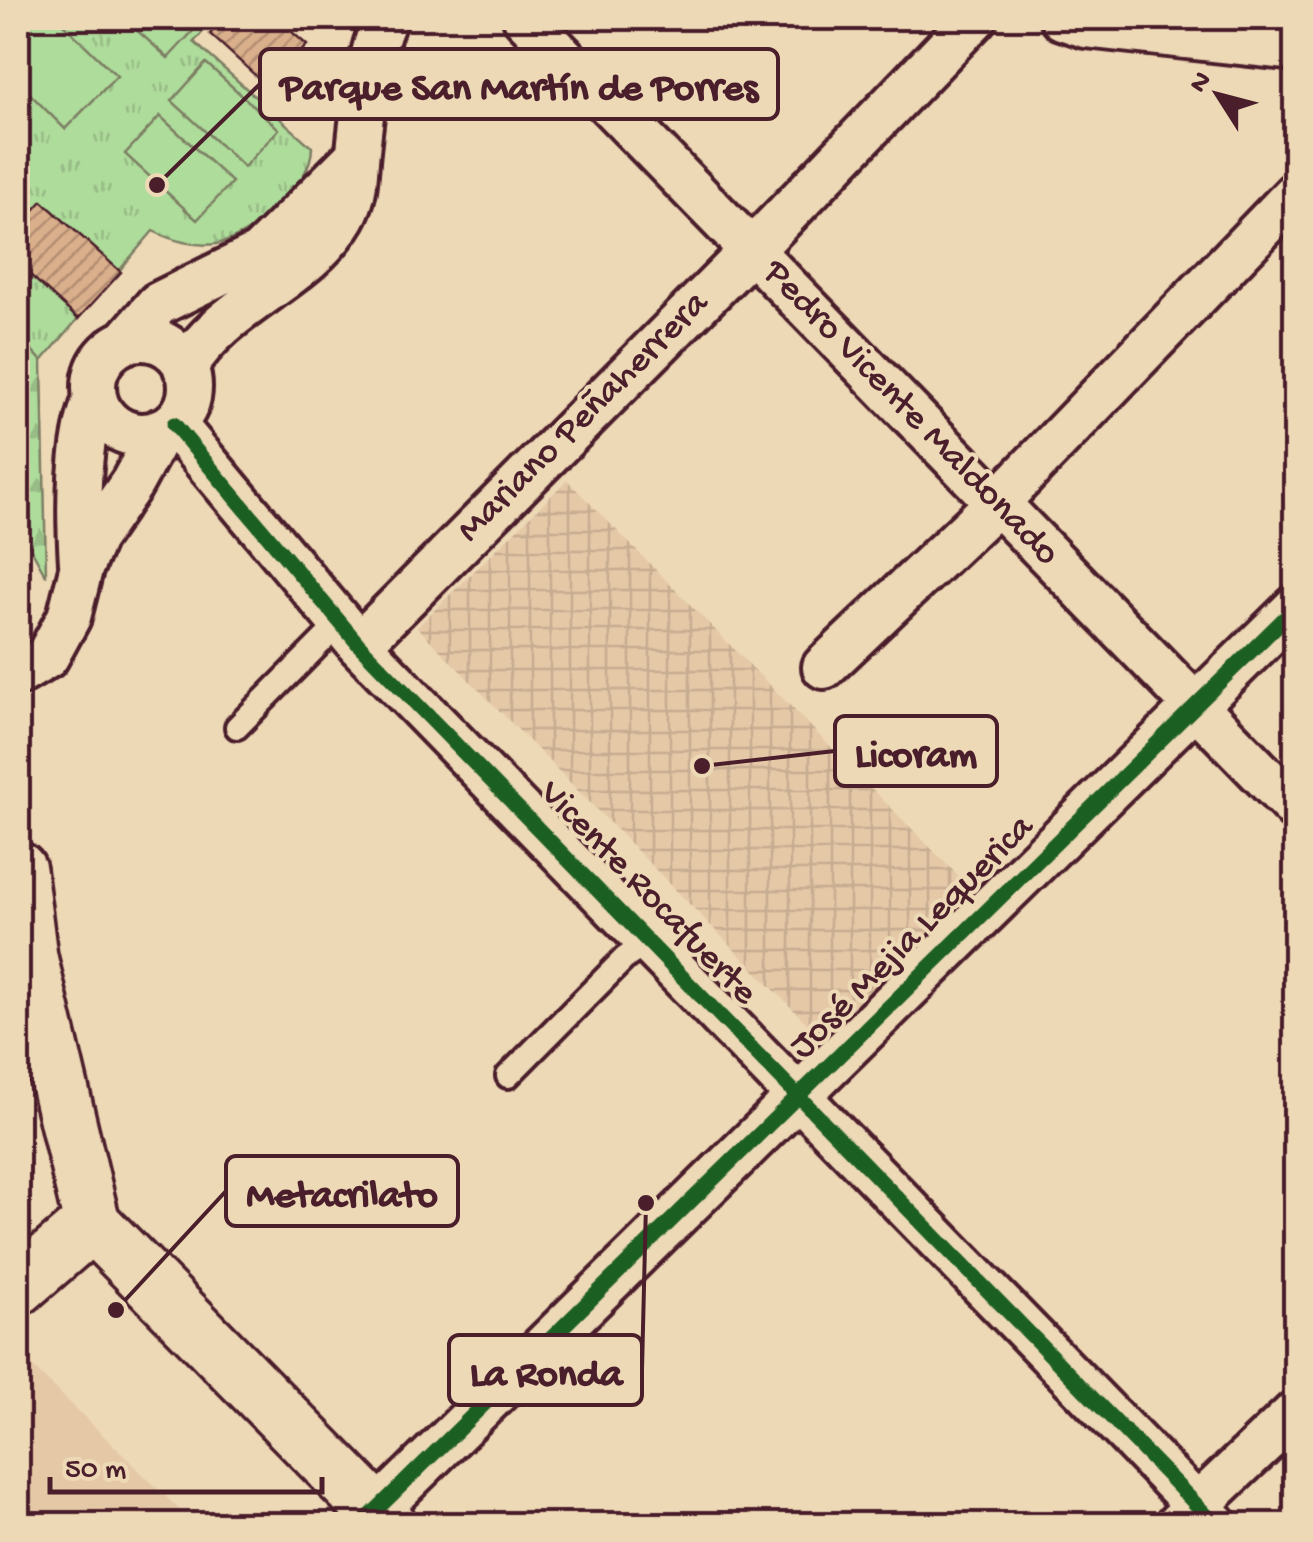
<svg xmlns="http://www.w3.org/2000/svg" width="1313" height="1542" font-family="'Gochi Hand',sans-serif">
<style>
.built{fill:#e5c9a7}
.industrial{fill:url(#industrial-grid)}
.forest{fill:url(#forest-firs);stroke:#7c7e63;stroke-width:2.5}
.park{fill:url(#park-tufts);stroke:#7c7e63;stroke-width:2.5}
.pitch{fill:#aedc9b;stroke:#7c7e63;stroke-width:2.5}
.building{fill:url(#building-hatch);stroke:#4a1f2b;stroke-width:2.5}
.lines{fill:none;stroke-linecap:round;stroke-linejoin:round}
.lane-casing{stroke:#4a1f2b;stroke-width:30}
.street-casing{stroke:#4a1f2b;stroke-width:50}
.secondary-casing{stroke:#4a1f2b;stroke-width:62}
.lane{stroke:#eed9b7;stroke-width:22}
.street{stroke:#eed9b7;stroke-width:42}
.secondary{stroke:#eed9b7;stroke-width:55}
.cycleway-casing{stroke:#eed9b7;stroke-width:21}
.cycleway{stroke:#1b5e20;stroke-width:15}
.labels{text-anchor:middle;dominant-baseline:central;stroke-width:8;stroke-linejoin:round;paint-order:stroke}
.street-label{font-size:38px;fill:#4a1f2b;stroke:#eed9b7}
.leader{fill:none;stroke:#4a1f2b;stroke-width:4}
.callout-dot{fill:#4a1f2b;stroke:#eed9b7;stroke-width:4}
.callout{fill:#eed9b7;stroke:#4a1f2b;stroke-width:4}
.callout-label{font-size:40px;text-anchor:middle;font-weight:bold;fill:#4a1f2b}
</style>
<defs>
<pattern id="industrial-grid" width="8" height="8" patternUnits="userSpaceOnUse" patternTransform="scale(2.5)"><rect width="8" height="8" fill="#e5c9a7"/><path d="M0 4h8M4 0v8" fill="none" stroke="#c6ac90"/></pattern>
<pattern id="forest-firs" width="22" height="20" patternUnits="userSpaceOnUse" patternTransform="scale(2.5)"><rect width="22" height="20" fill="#aedc9b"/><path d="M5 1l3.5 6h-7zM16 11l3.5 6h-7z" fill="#97bc86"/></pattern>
<pattern id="park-tufts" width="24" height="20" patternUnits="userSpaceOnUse" patternTransform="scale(2.5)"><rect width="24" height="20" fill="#aedc9b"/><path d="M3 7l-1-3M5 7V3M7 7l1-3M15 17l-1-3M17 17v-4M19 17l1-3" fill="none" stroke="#97bc86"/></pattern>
<pattern id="building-hatch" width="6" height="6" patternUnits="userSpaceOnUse" patternTransform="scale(2.5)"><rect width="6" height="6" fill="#daaf8b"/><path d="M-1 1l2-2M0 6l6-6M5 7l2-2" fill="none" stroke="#b38e72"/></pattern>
</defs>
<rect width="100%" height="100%" fill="#eed9b7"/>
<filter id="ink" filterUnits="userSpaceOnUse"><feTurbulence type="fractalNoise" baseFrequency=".01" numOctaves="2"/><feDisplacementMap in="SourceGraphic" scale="20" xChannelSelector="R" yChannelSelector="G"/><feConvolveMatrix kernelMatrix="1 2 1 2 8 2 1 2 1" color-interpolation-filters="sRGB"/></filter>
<g filter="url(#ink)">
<path class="built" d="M 18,1352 L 194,1524 L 18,1524 Z"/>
<path class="industrial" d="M 567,480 L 986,904 L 836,1053 L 417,627 Z"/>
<path class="forest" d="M 18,335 L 42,361 L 46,576 L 18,525 Z"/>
<path class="park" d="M 18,18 L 215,18 L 194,42 L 312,147 C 312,185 253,238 216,244 C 195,247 171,240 153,231 L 42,361 L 18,335 Z"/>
<path class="pitch" d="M 18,18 L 57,18 L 117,76 L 65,129 L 18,82 Z
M 123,18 L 205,18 L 168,58 Z
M 206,63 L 279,129 L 244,167 L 172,101 Z
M 160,116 L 232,182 L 197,220 L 125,154 Z"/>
<path class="building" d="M 225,18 L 276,18 L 307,45 L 268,87 L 210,34 Z
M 42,201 L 121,272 L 78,319 L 18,264 L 18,228 Z"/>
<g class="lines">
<g class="lane-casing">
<path id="lane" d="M 237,727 L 340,623
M 508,1076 L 625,958 L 648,942"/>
</g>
<g class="street-casing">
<path id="street" d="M 525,18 L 1296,809
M 1062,18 L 1086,26 L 1296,49
M94 387a48 48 0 1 1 96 0a48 48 0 1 1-96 0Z
M 126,341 L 158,304 L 259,254 L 357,156
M 185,368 C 227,300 305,283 344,217 C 357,194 355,176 358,151 C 363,105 367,60 385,18
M 174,424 L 359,645 L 1215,1524
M 81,563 C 78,516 77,441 95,399
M 359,645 L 751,251 L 975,18
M 824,667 L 997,503 L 1296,193
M 18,674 L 47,657 L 69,617 L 81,569 L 94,538 L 132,483 L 161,430
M 375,1512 L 1296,607
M 1178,1524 L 1296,1412"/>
</g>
<g class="secondary-casing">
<path id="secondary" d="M 18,870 L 29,957 L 92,1223
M 92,1223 L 388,1524
M 18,1287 L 92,1223"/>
</g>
<use href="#lane" class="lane"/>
<use href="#street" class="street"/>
<use href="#secondary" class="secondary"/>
<g class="cycleway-casing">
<path id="cycleway" d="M 174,424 L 359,645 L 1215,1524
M 362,1524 L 1296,607"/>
</g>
<use href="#cycleway" class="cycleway"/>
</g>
</g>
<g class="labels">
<g class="street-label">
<text transform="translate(910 414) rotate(46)">Pedro Vicente Maldonado</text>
<text transform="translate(584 418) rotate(-45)">Mariano Peñaherrera</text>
<text transform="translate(647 894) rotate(46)">Vicente Rocafuerte</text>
<text transform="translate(913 938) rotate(-45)">José Mejia Lequerica</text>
</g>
</g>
<path class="leader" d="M157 185L260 84M702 766L835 751M116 1310L226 1191M646 1203L642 1370"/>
<g class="callout-dot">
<circle cx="157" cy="185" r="10"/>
<circle cx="702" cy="766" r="10"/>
<circle cx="116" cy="1310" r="10"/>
<circle cx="646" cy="1203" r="10"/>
</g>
<g class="callout">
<rect x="260" y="49" width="518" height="70" rx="10"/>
<rect x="835" y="716" width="162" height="70" rx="10"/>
<rect x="226" y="1156" width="232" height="70" rx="10"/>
<rect x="449" y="1335" width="193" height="70" rx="10"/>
</g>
<g class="callout-label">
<text x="519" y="98">Parque San Martín de Porres</text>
<text x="916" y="765">Licoram</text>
<text x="342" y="1205">Metacrilato</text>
<text x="546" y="1384">La Ronda</text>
</g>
<rect width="1313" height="1542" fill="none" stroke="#eed9b7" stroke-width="60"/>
<rect x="30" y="30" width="1253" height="1482" fill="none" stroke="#4a1f2b" stroke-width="4" filter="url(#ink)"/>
<g transform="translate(1218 95) rotate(306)" stroke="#eed9b7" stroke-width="8" paint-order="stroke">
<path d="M0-8L18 38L0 25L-18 38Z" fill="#4a1f2b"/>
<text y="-15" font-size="28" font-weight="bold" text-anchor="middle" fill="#4a1f2b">N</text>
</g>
<path d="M50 1477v15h272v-15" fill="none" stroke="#4a1f2b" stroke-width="5"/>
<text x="65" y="1477" font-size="30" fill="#4a1f2b" stroke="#eed9b7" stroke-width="8" paint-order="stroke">50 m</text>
</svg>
